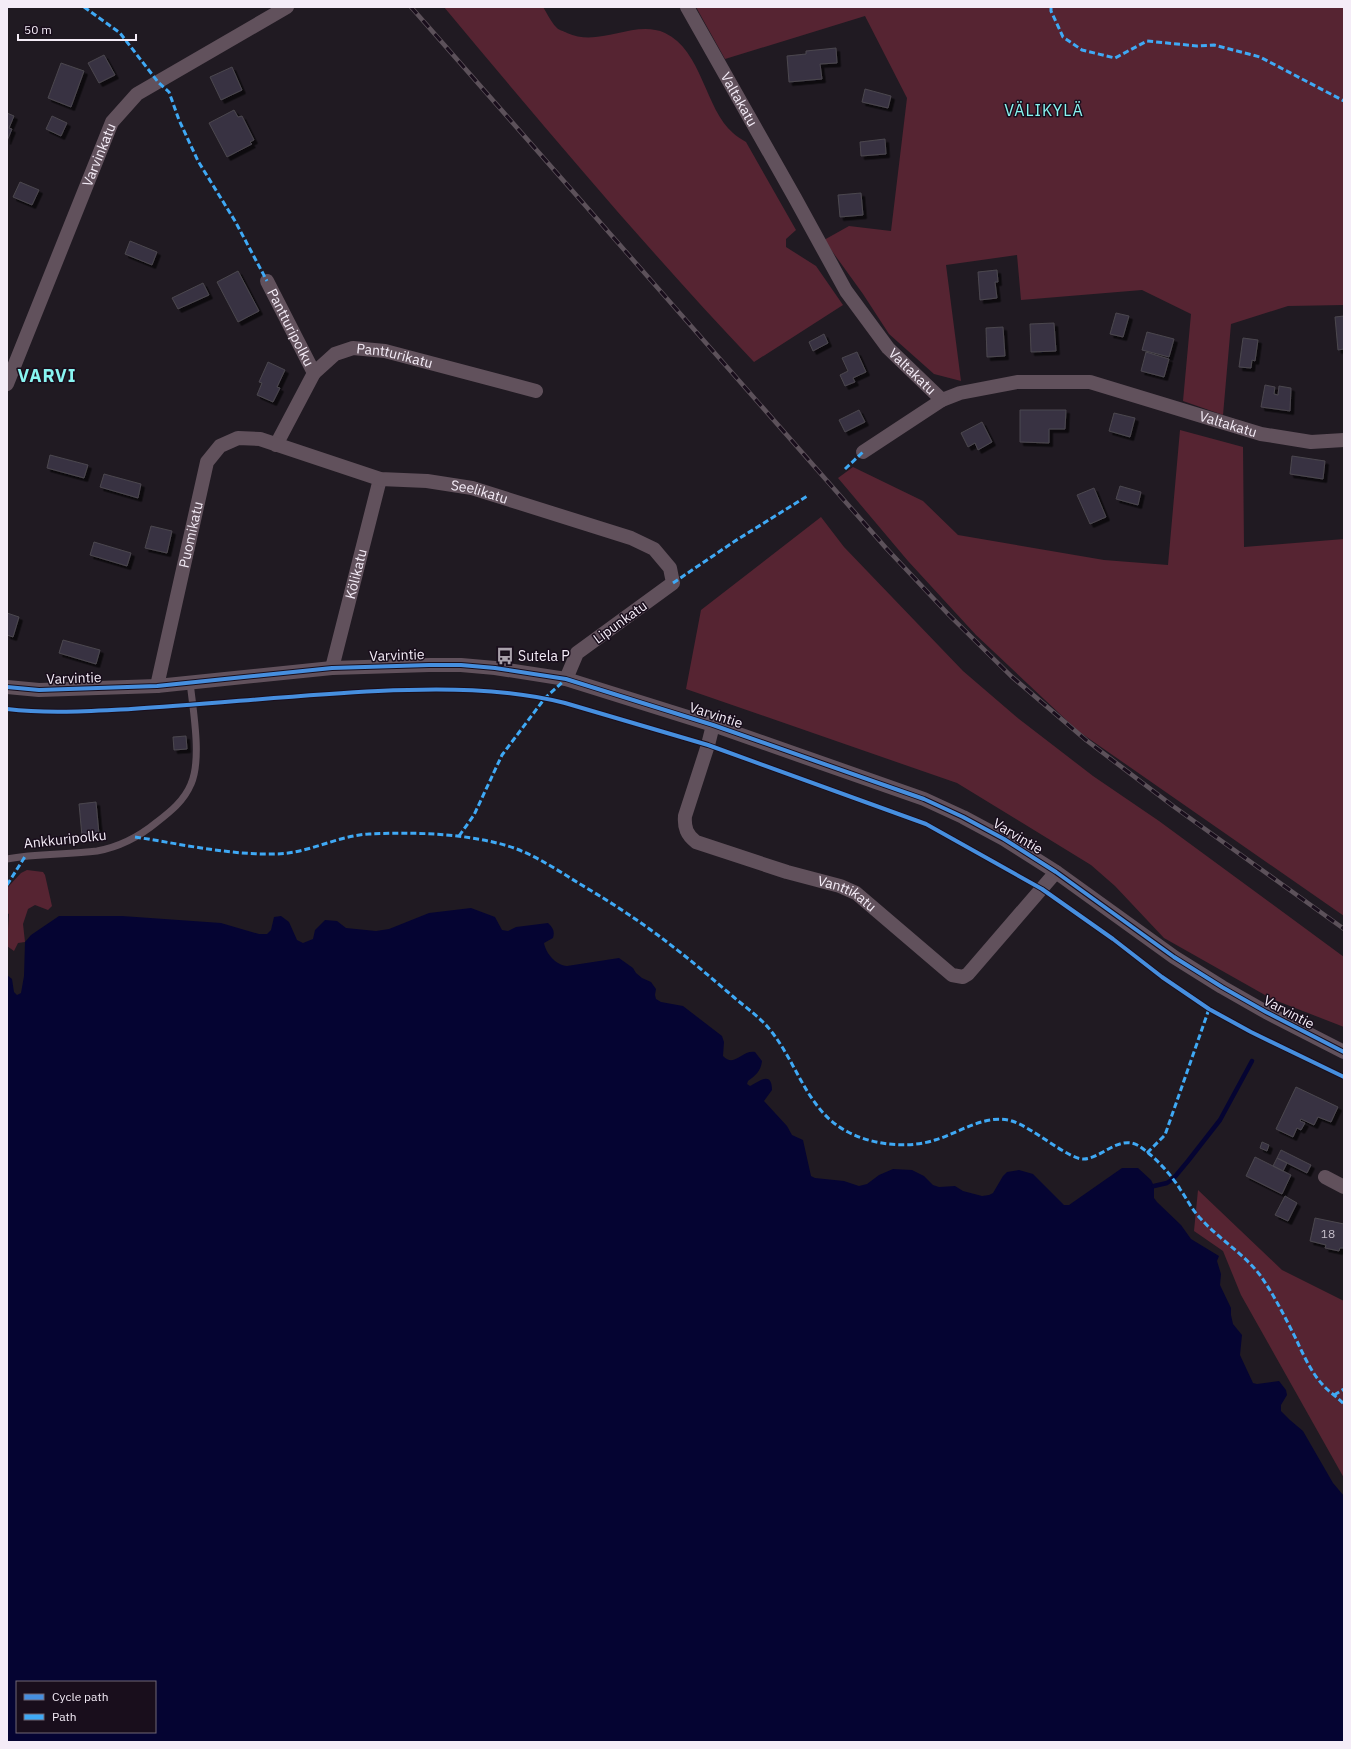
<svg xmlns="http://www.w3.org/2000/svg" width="1351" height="1749" font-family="'IBM Plex Sans',sans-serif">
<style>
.green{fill:#562432}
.water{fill:#050432;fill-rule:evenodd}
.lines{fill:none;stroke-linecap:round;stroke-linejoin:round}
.stream{stroke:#050432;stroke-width:4.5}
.building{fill:#393343;stroke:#4b474e;filter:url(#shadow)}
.service{stroke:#61515c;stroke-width:7}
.minor{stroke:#61515c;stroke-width:14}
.rail-casing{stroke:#5c515a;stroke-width:4.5}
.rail{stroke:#190e1c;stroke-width:3;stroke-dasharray:9;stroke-linecap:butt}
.quiet{stroke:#3fa9f5;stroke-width:3;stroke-dasharray:6 3;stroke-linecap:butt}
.cycleway-casing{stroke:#190e1c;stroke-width:6}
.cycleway{stroke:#468fdf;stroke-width:4}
.labels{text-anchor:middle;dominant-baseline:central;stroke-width:3;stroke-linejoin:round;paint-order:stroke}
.number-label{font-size:12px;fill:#c5beca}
.street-label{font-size:14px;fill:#f4ecf7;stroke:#190e1c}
.poi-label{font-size:14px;fill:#f4ecf7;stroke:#190e1c;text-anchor:start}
.quarter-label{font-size:16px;letter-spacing:1px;fill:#89f5f1;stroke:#190e1c}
.district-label{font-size:18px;font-weight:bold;letter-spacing:1px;fill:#89f5f1;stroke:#190e1c}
</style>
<defs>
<filter id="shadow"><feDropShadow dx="3.5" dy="3.5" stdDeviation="0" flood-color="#0009"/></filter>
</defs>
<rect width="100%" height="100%" fill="#201a22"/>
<path class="green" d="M 444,7 L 543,7 C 547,13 551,22 556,27 C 558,30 564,31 567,33 C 600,48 634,19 665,33 C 702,50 705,109 733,133 C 736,136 741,139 746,142 L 796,230 L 786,239 L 786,247 L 816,266 L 843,305 L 754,362 C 646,248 545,128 444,7 Z
M 696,7 L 1344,7 L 1344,305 L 1288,306 L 1231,324 L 1223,415 L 1183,401 L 1191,314 L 1142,290 L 1021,300 L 1017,255 L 946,265 L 961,381 L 934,374 L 889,334 L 863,294 L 824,240 L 849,226 L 891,231 L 907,98 L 865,16 L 725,59 Z
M 1180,430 L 1243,447 L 1244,547 L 1344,539 L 1344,916 L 1078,731 L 976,635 L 908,561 L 838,478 L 853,467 L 923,501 L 958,535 L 1104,560 L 1168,565 Z
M 821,517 L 844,547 L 963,671 L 1019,719 L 1093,776 L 1159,821 L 1344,957 L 1344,1027 L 1272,999 L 1164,938 L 1115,886 L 1091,865 L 957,783 L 686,689 L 701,610 Z
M 27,870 L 43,872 L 45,875 L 52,906 L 48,910 L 35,905 L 28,909 L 23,924 L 25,942 L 18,943 L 14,951 L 7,946 L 9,914 L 7,913 L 7,888 L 21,873 Z
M 1198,1190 L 1282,1270 L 1344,1301 L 1344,1478 L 1241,1295 L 1223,1251 L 1194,1231 Z"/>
<path class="water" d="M 471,908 L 495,917 L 502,930 L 508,931 L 516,927 L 548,923 C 553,928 555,931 553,938 L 544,943 C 546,954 556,965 567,966 L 619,958 L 633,968 L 636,973 L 642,978 L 651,982 L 656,989 L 655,995 L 656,999 L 661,1002 L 683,1006 L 722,1036 L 724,1042 L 723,1056 C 735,1068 741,1050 755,1052 L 762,1061 C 761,1071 755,1076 748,1081 L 747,1084 L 750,1086 C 758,1082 772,1070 772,1090 L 764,1101 L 787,1126 L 792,1135 L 803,1140 L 811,1176 L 815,1178 L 844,1181 L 859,1186 L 867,1184 L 879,1175 L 893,1169 L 912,1170 L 924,1176 L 933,1185 L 939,1187 L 955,1186 L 963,1191 L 982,1196 L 989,1195 L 993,1193 L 1003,1176 L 1007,1172 L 1019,1170 L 1033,1174 L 1064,1205 L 1069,1205 L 1122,1168 L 1138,1168 L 1151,1180 L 1154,1186 L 1154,1198 L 1157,1202 L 1181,1225 L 1191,1239 L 1219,1256 L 1217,1261 L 1221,1274 L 1220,1285 L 1231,1308 L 1231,1315 L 1233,1324 L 1242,1335 L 1240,1355 L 1253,1383 L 1257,1384 L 1279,1381 L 1286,1390 L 1287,1395 L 1281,1405 L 1281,1411 L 1290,1420 L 1303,1431 L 1333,1483 L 1344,1496 L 1344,1742 L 7,1742 L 7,975 L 12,979 L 14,992 L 17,995 L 21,993 L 24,976 L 25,942 L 31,935 L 59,916 L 122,916 L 221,923 L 259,934 L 267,934 L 271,930 L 274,917 L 281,916 L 289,922 L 297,940 L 303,943 L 313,939 L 315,930 L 325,920 L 337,921 L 346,928 L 376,931 L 389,929 L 429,913 ZM 17,1682 L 155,1682 L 155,1732 L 17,1732 Z"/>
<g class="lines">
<path class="stream" d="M 1154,1186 L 1167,1183 L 1173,1179 L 1188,1161 L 1220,1120 L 1252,1061"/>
</g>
<path class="building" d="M 836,48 L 837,63 L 820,64 L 822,79 L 789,82 L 787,56 L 806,54 L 806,51 Z
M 104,55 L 115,75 L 99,83 L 88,63 Z
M 61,63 L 84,71 L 71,107 L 48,98 Z
M 232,67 L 242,90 L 221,100 L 210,77 Z
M 865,89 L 891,96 L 888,108 L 862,102 Z
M 234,110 L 238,117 L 242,116 L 254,140 L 250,142 L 252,144 L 227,157 L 209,123 Z
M 7,113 L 14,116 L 9,128 L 12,129 L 7,141 Z
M 52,116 L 67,123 L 61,136 L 46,129 Z
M 885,139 L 886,154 L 861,156 L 860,142 Z
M 20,182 L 39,190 L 32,205 L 13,197 Z
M 861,193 L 863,215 L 840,217 L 838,195 Z
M 130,241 L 157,252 L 152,265 L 125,254 Z
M 997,270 L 998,282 L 995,282 L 997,298 L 980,300 L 978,272 Z
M 238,271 L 259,311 L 238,322 L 217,282 Z
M 203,283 L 209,295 L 178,309 L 172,298 Z
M 1116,313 L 1129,316 L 1123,337 L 1110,334 Z
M 1344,316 L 1344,349 L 1338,350 L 1335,317 Z
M 1054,323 L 1056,351 L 1031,352 L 1030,324 Z
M 1003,327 L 1005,356 L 987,357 L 986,328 Z
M 1147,332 L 1174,339 L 1169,357 L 1142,350 Z
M 824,334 L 828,343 L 813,351 L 809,342 Z
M 1243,338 L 1258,340 L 1255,361 L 1252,360 L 1251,368 L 1239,367 Z
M 857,352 L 866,372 L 853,378 L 855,382 L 845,386 L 840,375 L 848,371 L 842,358 Z
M 1146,352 L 1169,359 L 1164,377 L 1141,371 Z
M 268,362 L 285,370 L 277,387 L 280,388 L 273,402 L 257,395 L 262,383 L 259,382 Z
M 1265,385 L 1275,387 L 1274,394 L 1278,395 L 1279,386 L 1291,388 L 1290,411 L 1261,407 Z
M 859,410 L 865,422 L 845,432 L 839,420 Z
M 1020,410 L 1066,410 L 1065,429 L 1049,429 L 1049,443 L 1020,442 Z
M 1114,413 L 1135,418 L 1130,437 L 1109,431 Z
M 982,422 L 992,442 L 978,450 L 975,443 L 968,447 L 961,433 Z
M 50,455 L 88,465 L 84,478 L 47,468 Z
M 1292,456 L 1325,461 L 1323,479 L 1290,474 Z
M 104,474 L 141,484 L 138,498 L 100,487 Z
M 1120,486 L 1141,492 L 1138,505 L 1116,499 Z
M 1094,488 L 1106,517 L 1090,524 L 1077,495 Z
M 151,526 L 172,531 L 167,553 L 145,548 Z
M 94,542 L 131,553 L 127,566 L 90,555 Z
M 7,613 L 19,617 L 13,637 L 7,635 Z
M 63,640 L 100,650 L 96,664 L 59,653 Z
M 186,736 L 187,749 L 174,750 L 173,737 Z
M 96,802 L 99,834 L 82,836 L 79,804 Z
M 1296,1087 L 1338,1107 L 1331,1122 L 1318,1117 L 1314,1125 L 1301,1119 L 1300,1121 L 1305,1123 L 1301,1130 L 1297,1128 L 1293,1137 L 1276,1129 Z
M 1262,1142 L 1269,1145 L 1267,1151 L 1260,1148 Z
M 1281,1150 L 1311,1165 L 1307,1173 L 1277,1158 Z
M 1255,1157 L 1291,1175 L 1282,1194 L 1246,1176 Z
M 1277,1158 L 1287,1163 L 1283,1171 L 1273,1166 Z
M 1285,1196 L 1297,1203 L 1288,1221 L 1275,1215 Z
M 1315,1218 L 1344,1224 L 1344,1248 L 1340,1248 L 1339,1251 L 1325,1248 L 1326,1245 L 1310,1241 Z"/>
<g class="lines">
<path class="service" d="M 7,859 C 37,853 67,855 97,851 C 119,847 140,836 157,822 C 170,812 184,801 191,784 C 202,759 193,710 190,682"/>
<g class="minor">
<path id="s1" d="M 687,7 L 795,198 L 846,291 L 888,348 L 942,400 L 960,393 L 1017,382 L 1090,382 L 1261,434 L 1311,442 L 1344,440"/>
<path id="s2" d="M 267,281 L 314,373"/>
<path id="s3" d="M 7,384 L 112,122 L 137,94 L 287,7"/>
<path id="s4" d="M 276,445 L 314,373 L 335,354 L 353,348 L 385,351 L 536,391"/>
<path d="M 863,452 L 942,400"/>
<path id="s5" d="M 332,668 L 380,479"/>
<path id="s6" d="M 157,686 L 207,462 L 220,446 L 238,438 L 260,439 L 380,479 L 427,481 L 472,488 L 631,538 L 654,549 L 670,568 L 673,583 L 577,653 L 566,679"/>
<path d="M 7,687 L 39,690 L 157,686 L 332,668 L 429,665 L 461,665 L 495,668 L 566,679 L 713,725 L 924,799 L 963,817 L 1004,839 L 1056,872 L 1174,957 L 1222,987 L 1266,1012 L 1344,1052"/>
<path id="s7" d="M 713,725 L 708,745 L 685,816 C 684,828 687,835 696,842 L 787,872 L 840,886 L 856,893 L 952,975 L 963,977 L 968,974 L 1056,872"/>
<path d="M 1325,1177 L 1344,1187"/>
</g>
<g class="rail-casing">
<path id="rail" d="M 411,7 L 886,548 L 949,615 L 1011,676 L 1086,740 L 1173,806 L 1344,929"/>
</g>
<use href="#rail" class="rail"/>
<path class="quiet" d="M 84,7 L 120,33 L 158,82 L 169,92 L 179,120 L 198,161 L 235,221 L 267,281
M 1051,7 L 1051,11 L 1063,37 L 1082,50 L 1115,58 L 1147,41 L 1197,46 L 1214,45 L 1260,57 L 1344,101
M 845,469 L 863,452
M 673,583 L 735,541 L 809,495
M 459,836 L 474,815 L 502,755 L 545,698 L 566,679
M 135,837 C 181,844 228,855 275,854 C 307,854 336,836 369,834 C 415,832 464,833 508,846 C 534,854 557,870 580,884 C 612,903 643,923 672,946 C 692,961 710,977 729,993 C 740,1003 753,1012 763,1022 C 796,1055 804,1110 848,1132 C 873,1145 908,1149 935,1140 C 959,1133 986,1113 1012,1121 C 1032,1127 1069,1160 1084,1159 C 1102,1158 1120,1134 1139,1146 C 1154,1156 1170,1173 1180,1189 C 1187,1199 1192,1210 1201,1219 C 1219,1239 1243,1253 1260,1275 C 1274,1295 1285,1317 1296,1339 C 1303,1354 1311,1372 1322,1384 C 1328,1391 1337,1397 1344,1404
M 7,885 L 26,855
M 1147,1153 L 1165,1135 L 1209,1009
M 1334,1395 L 1344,1389"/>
<g class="cycleway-casing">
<path id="cycleway" d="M 7,687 L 39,690 L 157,686 L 332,668 L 429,665 L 461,665 L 495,668 L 566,679 L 713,725 L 924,799 L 963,817 L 1004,839 L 1056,872 L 1174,957 L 1222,987 L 1266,1012 L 1344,1052
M 7,709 C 49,714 89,711 131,709 C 213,704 295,695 378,691 C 439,688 506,688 565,703 L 708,745 L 926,824 L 1042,889 L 1113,939 L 1162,977 L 1209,1009 L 1251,1032 L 1344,1077"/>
</g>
<use href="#cycleway" class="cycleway"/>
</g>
<defs>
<g id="bus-bare" transform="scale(1.38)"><path d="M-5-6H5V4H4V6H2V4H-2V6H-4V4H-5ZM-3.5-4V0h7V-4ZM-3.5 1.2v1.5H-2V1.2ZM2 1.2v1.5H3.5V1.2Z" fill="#aaa2ac" stroke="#190e1c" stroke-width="2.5" paint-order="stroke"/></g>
</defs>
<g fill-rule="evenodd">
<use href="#bus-bare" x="505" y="656"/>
</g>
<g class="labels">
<g class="number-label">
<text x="1328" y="1233">18</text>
</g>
<g class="street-label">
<text stroke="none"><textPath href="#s1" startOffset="106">Valtakatu</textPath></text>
<text stroke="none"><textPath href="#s3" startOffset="247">Varvinkatu</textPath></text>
<text stroke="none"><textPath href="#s2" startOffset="52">Pantturipolku</textPath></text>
<text stroke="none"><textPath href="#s4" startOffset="171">Pantturikatu</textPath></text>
<text stroke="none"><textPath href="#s1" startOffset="430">Valtakatu</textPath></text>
<text stroke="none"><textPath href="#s1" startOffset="766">Valtakatu</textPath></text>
<text stroke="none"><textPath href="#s6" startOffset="519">Seelikatu</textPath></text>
<text stroke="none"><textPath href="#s6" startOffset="155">Puomikatu</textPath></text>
<text stroke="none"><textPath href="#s5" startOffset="97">Kölikatu</textPath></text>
<text transform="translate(620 622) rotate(-36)">Lipunkatu</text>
<text transform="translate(397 655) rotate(-2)">Varvintie</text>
<text transform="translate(74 678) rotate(-2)">Varvintie</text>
<text transform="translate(716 715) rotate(18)">Varvintie</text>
<text transform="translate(1018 836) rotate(31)">Varvintie</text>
<text transform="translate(65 839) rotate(-6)">Ankkuripolku</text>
<text stroke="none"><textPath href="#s7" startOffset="285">Vanttikatu</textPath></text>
<text transform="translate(1289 1012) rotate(28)">Varvintie</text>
</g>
<g class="poi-label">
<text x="518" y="656">Sutela P</text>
</g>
<g class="quarter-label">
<text x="1044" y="110">VÄLIKYLÄ</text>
</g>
<g class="district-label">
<text x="47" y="375">VARVI</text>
</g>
</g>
<rect width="1351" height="1749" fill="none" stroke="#f4ecf7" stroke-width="16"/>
<rect x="16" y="1681" width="140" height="52" fill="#190e1c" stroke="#716774"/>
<rect x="24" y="1694" width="20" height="6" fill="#468fdf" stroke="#716774"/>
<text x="52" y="1701" font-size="12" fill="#f4ecf7">Cycle path</text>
<rect x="24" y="1714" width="20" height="6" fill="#3fa9f5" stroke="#716774"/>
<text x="52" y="1721" font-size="12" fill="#f4ecf7">Path</text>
<path d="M18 34v6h118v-6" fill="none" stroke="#f4ecf7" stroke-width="2"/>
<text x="24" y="34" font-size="12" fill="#f4ecf7" stroke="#190e1c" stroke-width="3" paint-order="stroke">50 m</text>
</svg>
